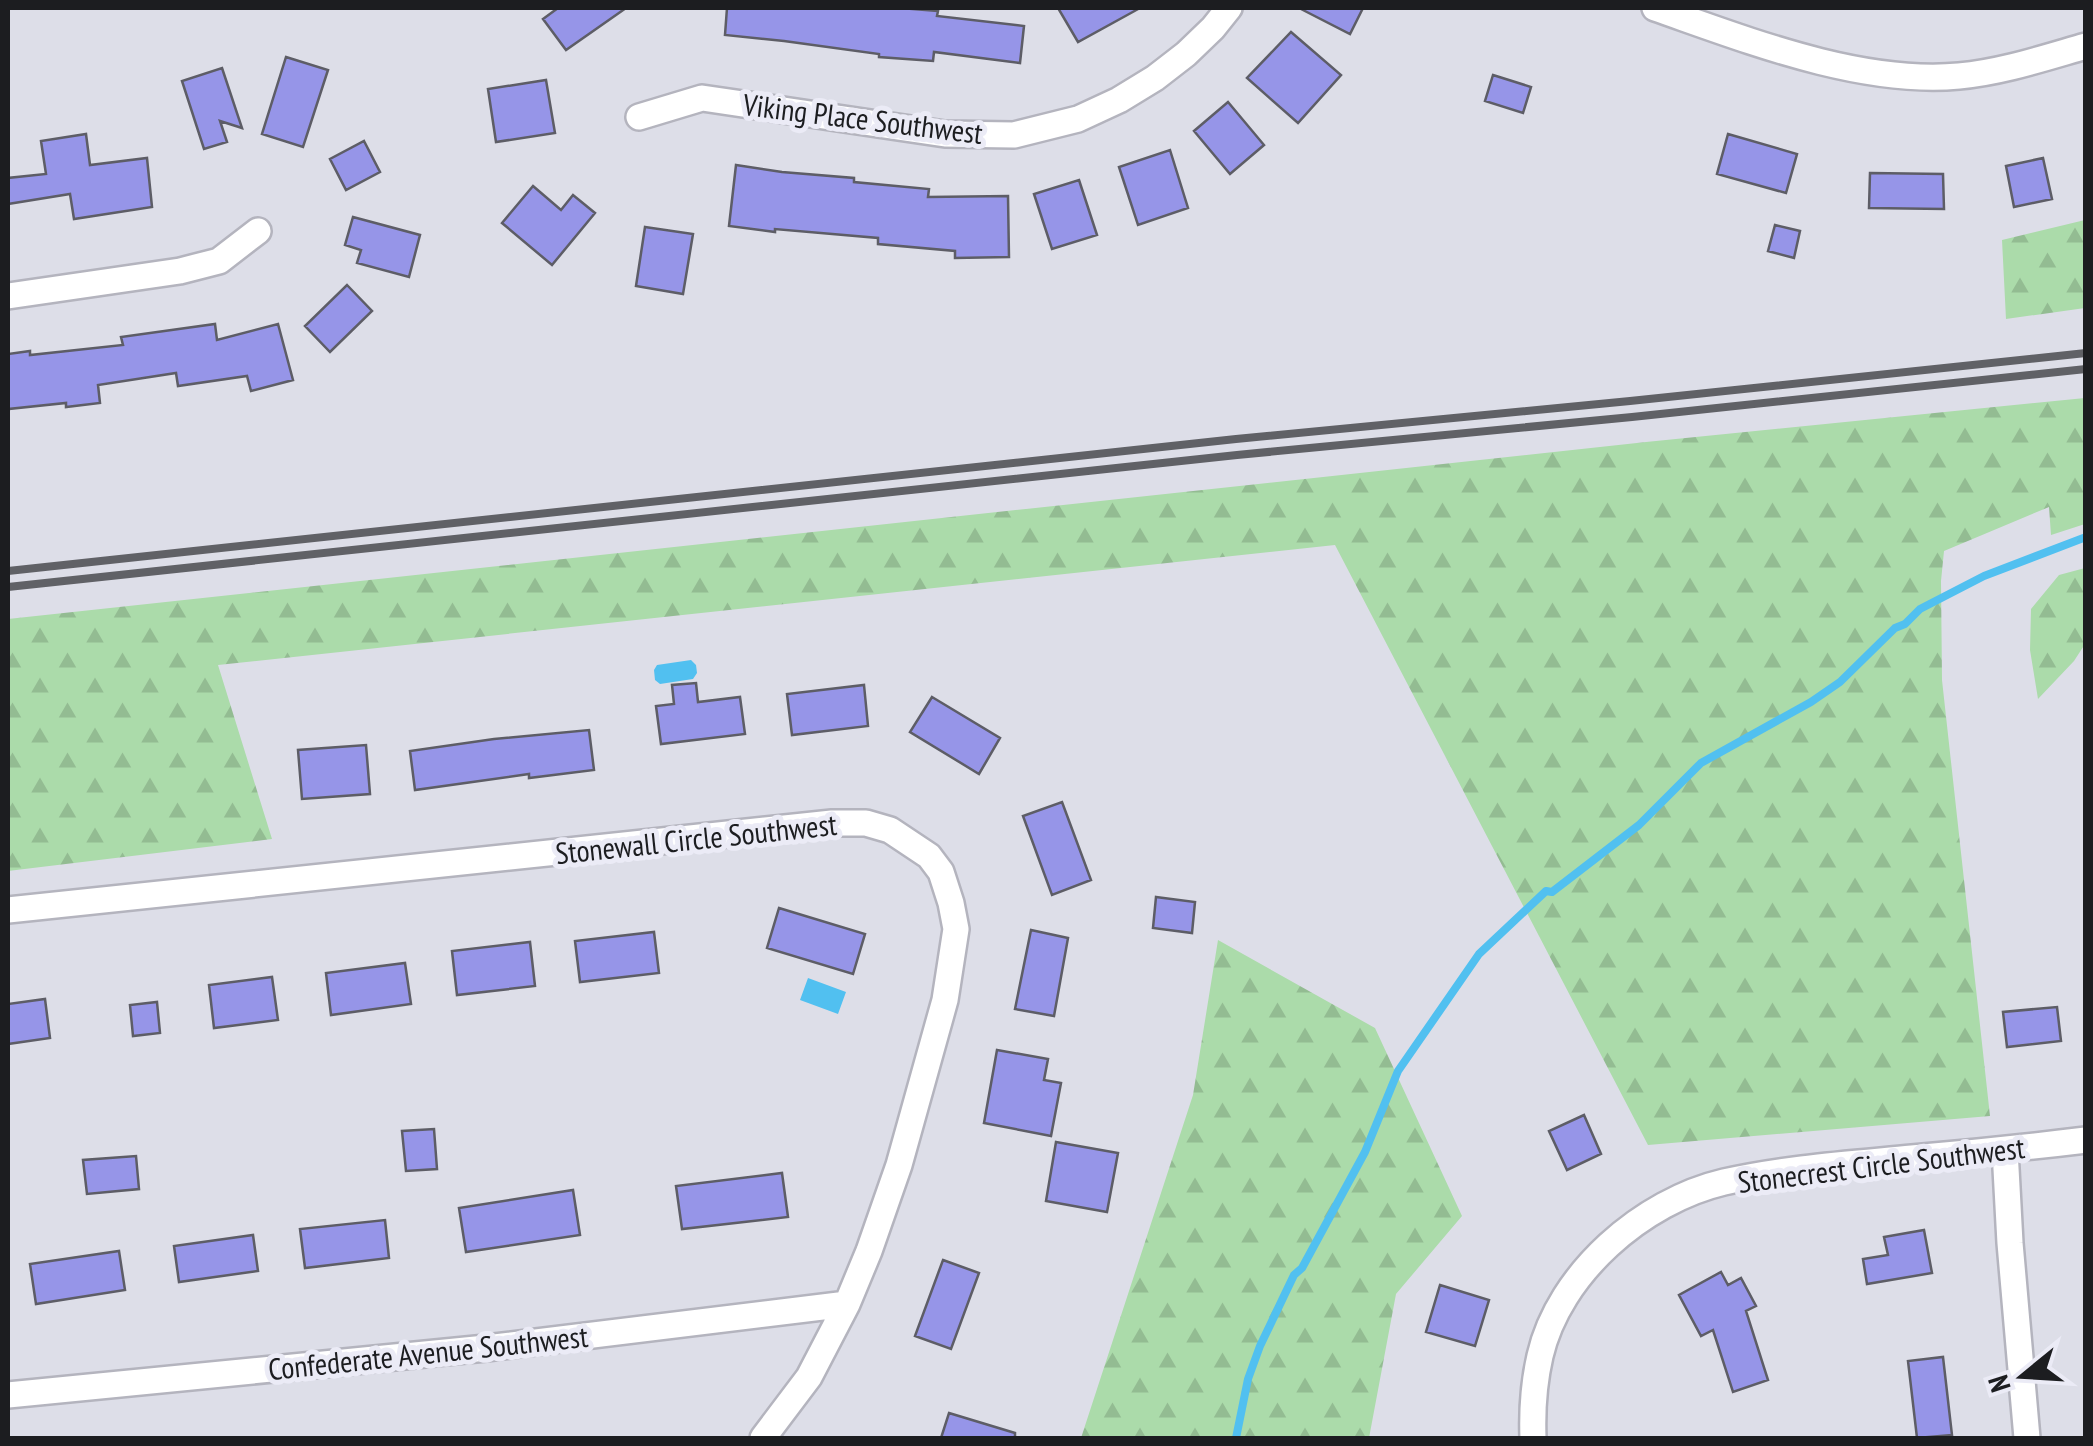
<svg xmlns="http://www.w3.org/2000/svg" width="2093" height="1446" font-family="'PT Sans Narrow',sans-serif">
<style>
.forest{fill:url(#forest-firs)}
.water{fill:#51c0f0}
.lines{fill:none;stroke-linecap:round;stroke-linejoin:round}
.stream{stroke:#51c0f0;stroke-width:8}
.building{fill:#9695e8;stroke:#5d5d66;stroke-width:2.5}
.minor-casing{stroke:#b4b4be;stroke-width:30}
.minor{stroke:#fff;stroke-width:25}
.rail{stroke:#606166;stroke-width:8}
.labels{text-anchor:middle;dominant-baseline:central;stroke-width:10;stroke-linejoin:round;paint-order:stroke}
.street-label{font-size:30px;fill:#1c1d20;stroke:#ebebf6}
</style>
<defs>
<pattern id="forest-firs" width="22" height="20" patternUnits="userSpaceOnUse" patternTransform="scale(2.5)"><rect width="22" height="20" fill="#abdbaa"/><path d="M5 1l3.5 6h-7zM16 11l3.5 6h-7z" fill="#93bc92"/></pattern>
</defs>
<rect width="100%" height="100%" fill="#dddee8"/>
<path class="forest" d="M 2085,220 L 2085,308 L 2006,319 L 2002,240 Z
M 2085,398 L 2085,524 L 2051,535 L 2049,507 L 1944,551 L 1941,581 L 1942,680 L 1990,1116 L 1648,1145 L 1335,545 L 218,665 L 272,839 L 8,871 L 8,619 L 1646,442 Z
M 2085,568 L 2085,644 L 2074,661 L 2038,699 L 2030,650 L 2031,609 L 2059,575 Z
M 1218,940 L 1375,1028 L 1462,1216 L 1396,1294 L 1369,1438 L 1081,1438 L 1193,1095 Z"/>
<path class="water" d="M 691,660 L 696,665 L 697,673 L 693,679 L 660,684 L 655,680 L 654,670 L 657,665 Z
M 808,978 L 846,992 L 838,1014 L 800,1000 Z"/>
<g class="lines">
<path class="stream" d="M 1236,1438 L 1248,1379 L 1260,1346 L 1294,1275 L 1302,1268 L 1365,1152 L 1398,1071 L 1479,954 L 1546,891 L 1552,892 L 1639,825 L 1701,763 L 1811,702 L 1840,682 L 1895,628 L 1905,624 L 1920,609 L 1984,576 L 2086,537"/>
</g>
<path class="building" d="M 558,8 L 626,8 L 566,50 L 543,19 Z
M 727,8 L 900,8 L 938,11 L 937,16 L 1024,26 L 1020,63 L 934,52 L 933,61 L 879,57 L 879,54 L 784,41 L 725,35 Z
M 1058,8 L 1140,8 L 1078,42 Z
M 1299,8 L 1363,8 L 1350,34 Z
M 1291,32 L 1341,75 L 1298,123 L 1247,78 Z
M 286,57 L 328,70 L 303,147 L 262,134 Z
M 222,68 L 242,128 L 220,121 L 227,142 L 204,149 L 182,81 Z
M 1493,75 L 1531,87 L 1523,113 L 1485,101 Z
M 546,80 L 555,133 L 496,142 L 488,89 Z
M 1228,102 L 1264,145 L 1230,174 L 1194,131 Z
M 86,134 L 90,165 L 147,158 L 152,207 L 74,219 L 70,194 L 8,204 L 8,178 L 46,174 L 41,141 Z
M 1728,134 L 1797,154 L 1786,193 L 1717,174 Z
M 364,141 L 380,172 L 346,190 L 330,159 Z
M 1170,150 L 1188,208 L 1138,225 L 1119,167 Z
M 2043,158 L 2052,199 L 2014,207 L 2006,166 Z
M 736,165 L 782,172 L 854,178 L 854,182 L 929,189 L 928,197 L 1008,196 L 1009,257 L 955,258 L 955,251 L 878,244 L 878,238 L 775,229 L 775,232 L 729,226 Z
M 1870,173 L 1943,174 L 1944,209 L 1869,208 Z
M 1079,180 L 1097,235 L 1052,249 L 1034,194 Z
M 533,186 L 561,210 L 573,195 L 595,213 L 552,265 L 502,223 Z
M 353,217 L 420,235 L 409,277 L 357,263 L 361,250 L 345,245 Z
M 1775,225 L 1800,231 L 1794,258 L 1768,251 Z
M 645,227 L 693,234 L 683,294 L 636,286 Z
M 347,285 L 372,311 L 330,352 L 305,326 Z
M 215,324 L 217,340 L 278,324 L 293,380 L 251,391 L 247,376 L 178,386 L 176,373 L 98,385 L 100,403 L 66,407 L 66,403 L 8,409 L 8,354 L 30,351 L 30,355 L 123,345 L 121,337 Z
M 696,683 L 698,702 L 740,697 L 745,734 L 661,744 L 656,706 L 674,704 L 672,685 Z
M 864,685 L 868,726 L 792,735 L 787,694 Z
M 932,697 L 1000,738 L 979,774 L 910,732 Z
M 589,730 L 594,770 L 529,778 L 529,774 L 415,790 L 410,751 L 494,739 Z
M 366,745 L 370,794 L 302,799 L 298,750 Z
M 1062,802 L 1091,880 L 1052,895 L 1023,816 Z
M 1156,897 L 1195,902 L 1192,933 L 1153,928 Z
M 779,908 L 865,934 L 853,974 L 767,948 Z
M 1031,930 L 1068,938 L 1054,1016 L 1015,1009 Z
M 654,932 L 659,973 L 580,982 L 575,941 Z
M 530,942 L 535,986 L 457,995 L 452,951 Z
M 405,963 L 411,1004 L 331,1015 L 326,973 Z
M 272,977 L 278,1020 L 214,1028 L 209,985 Z
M 45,999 L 50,1038 L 8,1044 L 8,1004 Z
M 157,1002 L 160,1033 L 133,1036 L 130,1005 Z
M 2057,1007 L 2061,1041 L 2007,1047 L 2003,1012 Z
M 997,1050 L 1048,1059 L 1044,1080 L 1061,1083 L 1051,1136 L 984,1123 Z
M 1584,1115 L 1601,1154 L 1567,1170 L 1549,1131 Z
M 434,1129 L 437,1169 L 406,1171 L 402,1131 Z
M 1056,1142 L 1118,1153 L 1107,1212 L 1046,1201 Z
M 136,1156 L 139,1189 L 87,1194 L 83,1160 Z
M 782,1173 L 788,1217 L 682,1229 L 676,1186 Z
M 573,1190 L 580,1235 L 466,1252 L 459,1208 Z
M 385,1220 L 389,1258 L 305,1268 L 300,1229 Z
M 1924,1230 L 1932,1273 L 1867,1284 L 1863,1259 L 1888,1255 L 1884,1237 Z
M 253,1235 L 258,1271 L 179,1282 L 174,1246 Z
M 119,1251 L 125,1290 L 36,1304 L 30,1264 Z
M 943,1260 L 979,1273 L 951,1349 L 915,1336 Z
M 1721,1272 L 1728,1285 L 1741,1278 L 1756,1306 L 1746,1311 L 1768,1380 L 1733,1392 L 1713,1330 L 1701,1336 L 1679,1295 Z
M 1440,1285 L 1489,1300 L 1475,1346 L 1426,1332 Z
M 1943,1357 L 1952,1435 L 1917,1438 L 1908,1361 Z
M 949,1413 L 1015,1433 L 1015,1438 L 941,1438 Z"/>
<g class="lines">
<g class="minor-casing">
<path id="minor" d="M 1655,8 C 1747,40 1860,85 1959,76 C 2002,72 2044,58 2086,46
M 639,117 L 702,98 L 945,134 L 1014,135 L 1078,119 L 1119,100 L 1155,78 L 1186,54 L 1213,28 L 1229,8
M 8,296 L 180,271 L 219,261 L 258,231
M 8,910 L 832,823 L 866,823 L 890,830 L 929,856 L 941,872 L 951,903 L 956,929 L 945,1000 L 899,1165 L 869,1251 L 847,1304 L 809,1377 L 763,1438
M 2005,1150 L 2010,1243 L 2027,1438
M 8,1395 L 486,1348 L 847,1304
M 1533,1438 C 1532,1411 1534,1382 1540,1356 C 1559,1273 1643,1201 1724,1182 C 1786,1168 1849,1164 1912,1158 C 1970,1153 2028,1147 2086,1140"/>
</g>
<use href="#minor" class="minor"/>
<path class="rail" d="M 8,571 L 1236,439 L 1630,401 L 2086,353
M 8,587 L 1237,455 L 1632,417 L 2086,369"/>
</g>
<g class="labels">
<g class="street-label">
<text transform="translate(863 118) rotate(7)">Viking Place Southwest</text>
<text transform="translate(696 838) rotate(-6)">Stonewall Circle Southwest</text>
<text transform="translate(1881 1164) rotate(-7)">Stonecrest Circle Southwest</text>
<text transform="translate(428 1352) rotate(-6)">Confederate Avenue Southwest</text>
</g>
</g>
<rect width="2093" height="1446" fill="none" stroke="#1c1d20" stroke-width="20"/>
<g transform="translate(2023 1376) rotate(252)" stroke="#ebebf6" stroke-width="8" paint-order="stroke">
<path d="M0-8L18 38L0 25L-18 38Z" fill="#1c1d20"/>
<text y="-15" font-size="28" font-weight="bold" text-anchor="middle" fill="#1c1d20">N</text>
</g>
</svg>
